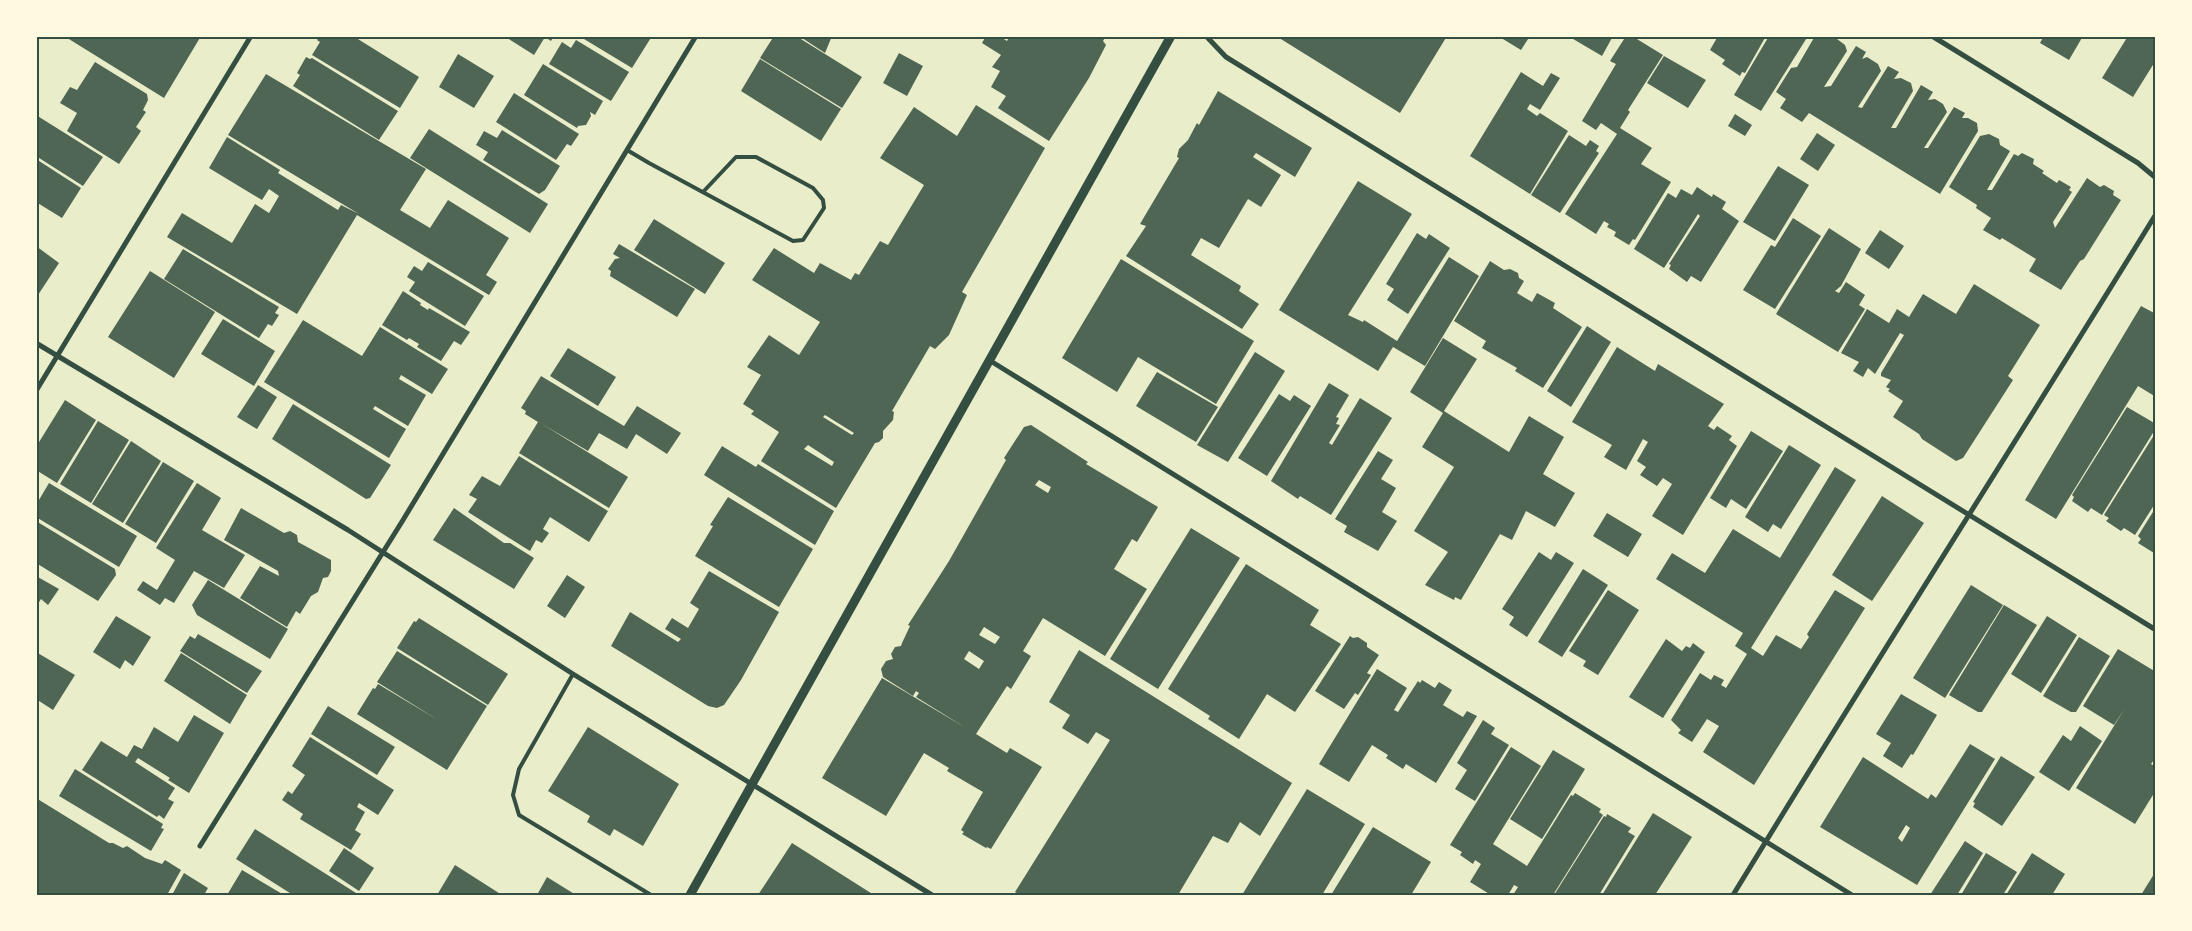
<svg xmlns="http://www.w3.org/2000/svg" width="2192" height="931" font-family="Rubik,sans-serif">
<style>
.building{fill:#4f6655;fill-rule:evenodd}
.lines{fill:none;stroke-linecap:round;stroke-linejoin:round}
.service{stroke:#344e41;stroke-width:4}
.minor{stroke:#344e41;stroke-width:5}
.tertiary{stroke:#344e41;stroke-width:9}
.neatline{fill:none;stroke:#344e41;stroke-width:2}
</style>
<rect width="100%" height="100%" fill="#e9edc9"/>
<path class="building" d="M 64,36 L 201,36 L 164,98 Z
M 319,36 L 353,36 L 419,77 L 400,108 L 312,55 L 320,42 L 317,40 Z
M 504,36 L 554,36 L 551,41 L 545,37 L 534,55 Z
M 579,36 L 652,36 L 632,68 Z
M 774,36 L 796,36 L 862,77 L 842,108 L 760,58 Z
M 799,36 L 832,36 L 825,53 Z
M 986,36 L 999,36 L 1007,41 L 1010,36 L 1106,36 L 1103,41 L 1106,45 L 1089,78 L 1049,141 L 998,108 L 1006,96 L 991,87 L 1000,71 L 992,67 L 1001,55 L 982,43 Z
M 1276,36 L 1447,36 L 1400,113 Z
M 1498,36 L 1530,36 L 1521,50 Z
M 1568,36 L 1613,36 L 1602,56 Z
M 1626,36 L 1632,36 L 1663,55 L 1628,110 L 1630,112 L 1620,128 L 1652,148 L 1641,164 L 1671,182 L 1635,240 L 1633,239 L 1629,245 L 1614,236 L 1616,232 L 1607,227 L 1609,224 L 1604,221 L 1596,234 L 1565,214 L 1617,134 L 1601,123 L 1596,130 L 1582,121 L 1616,64 L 1610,61 Z
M 1718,36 L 1766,36 L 1745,73 L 1742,72 L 1740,76 L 1722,64 L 1725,60 L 1710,50 Z
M 1769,36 L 1808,36 L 1761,111 L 1734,95 Z
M 1815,36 L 1831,36 L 1830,39 L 1837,39 L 1845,45 L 1847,51 L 1824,87 L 1831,86 L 1856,46 L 1866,52 L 1862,59 L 1867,57 L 1878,64 L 1881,71 L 1858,107 L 1862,108 L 1888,66 L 1899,72 L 1894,79 L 1901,78 L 1911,83 L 1913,91 L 1891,128 L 1896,128 L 1921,85 L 1933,92 L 1928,100 L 1935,99 L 1943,104 L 1947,112 L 1924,148 L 1928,148 L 1954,107 L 1965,113 L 1962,118 L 1968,118 L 1977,123 L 1978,131 L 1940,194 L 1809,113 L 1802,122 L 1780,108 L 1786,99 L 1776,92 L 1791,68 L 1797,67 Z
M 2044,36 L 2083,36 L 2069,60 L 2040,43 Z
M 2128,36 L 2156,36 L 2156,60 L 2133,97 L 2102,78 Z
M 576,40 L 629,72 L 611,101 L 549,64 L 562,42 L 571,48 Z
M 899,53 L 923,66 L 907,96 L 883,83 Z
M 458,54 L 494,76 L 474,108 L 439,87 Z
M 1664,56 L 1706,80 L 1688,108 L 1647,83 Z
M 306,57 L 310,59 L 312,58 L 398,111 L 379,140 L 293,86 L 300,75 L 297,73 Z
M 760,59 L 841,109 L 821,141 L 741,91 Z
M 95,62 L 147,94 L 148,100 L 143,110 L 146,112 L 136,127 L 141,131 L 119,164 L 67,131 L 77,113 L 60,103 L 70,87 L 77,90 Z
M 543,64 L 603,101 L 595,115 L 590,112 L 591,116 L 586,125 L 578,126 L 577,128 L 524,95 Z
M 1521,72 L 1543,86 L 1551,73 L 1560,78 L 1540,110 L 1530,104 L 1527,109 L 1537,116 L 1540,113 L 1568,131 L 1530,194 L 1470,156 Z
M 266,74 L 426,169 L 400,210 L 430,228 L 448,200 L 509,238 L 486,275 L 497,282 L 489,295 L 357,215 L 297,314 L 167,237 L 182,213 L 232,243 L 255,204 L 269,213 L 279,196 L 269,189 L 262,200 L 209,168 L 227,137 L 280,170 L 278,173 L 338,210 L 341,205 L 359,214 L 228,135 Z
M 1218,91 L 1312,148 L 1295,177 L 1256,153 L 1253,157 L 1281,175 L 1261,207 L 1248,199 L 1219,248 L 1201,238 L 1191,255 L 1241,286 L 1239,291 L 1259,304 L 1242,329 L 1126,256 L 1146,226 L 1140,224 L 1179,158 L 1177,157 L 1179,149 L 1188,140 L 1197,123 L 1199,125 Z
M 514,93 L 579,134 L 571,146 L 567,144 L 556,160 L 496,122 Z
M 976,105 L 1045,148 L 962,292 L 967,295 L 949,335 L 935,349 L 930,346 L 892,411 L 894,412 L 893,420 L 883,431 L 883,438 L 879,442 L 875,443 L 836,508 L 761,461 L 779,432 L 751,414 L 754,411 L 743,404 L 761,375 L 747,367 L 769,335 L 799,355 L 820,322 L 752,280 L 774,248 L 814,273 L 820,263 L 851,280 L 855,273 L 859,275 L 880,241 L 888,245 L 924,185 L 880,158 L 914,107 L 957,136 ZM 825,415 L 854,433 L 852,435 L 823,417 ZM 808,445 L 834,462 L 832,466 L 804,449 Z
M 1735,114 L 1752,125 L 1745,136 L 1728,126 Z
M 36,115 L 103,157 L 83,186 L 36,156 Z
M 429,129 L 548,204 L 530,233 L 410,158 Z
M 502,130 L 560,166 L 545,190 L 539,194 L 483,160 L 488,152 L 476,145 L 484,131 L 497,138 Z
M 1817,133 L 1835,145 L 1818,171 L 1800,159 Z
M 1989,134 L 1999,139 L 2000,145 L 2010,151 L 1987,190 L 1992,190 L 2014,154 L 2018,156 L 2022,153 L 2034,159 L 2033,164 L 2044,171 L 2042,173 L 2057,183 L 2059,180 L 2071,187 L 2069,190 L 2072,192 L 2053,222 L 2055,228 L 2087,178 L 2100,187 L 2104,185 L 2114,191 L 2113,195 L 2121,200 L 2084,259 L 2080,261 L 2061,290 L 2029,271 L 2036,259 L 2002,238 L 2000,240 L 1983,230 L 1991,218 L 1976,208 L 1977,205 L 1949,187 L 1980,136 Z
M 1569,135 L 1586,146 L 1590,140 L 1599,146 L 1596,151 L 1599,153 L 1560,213 L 1531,195 Z
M 36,159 L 81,188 L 62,218 L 36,202 Z
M 1778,166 L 1809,185 L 1775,241 L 1743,222 Z
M 1358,181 L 1412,214 L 1348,315 L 1363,322 L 1364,320 L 1397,341 L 1449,257 L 1479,276 L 1425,366 L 1393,347 L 1378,371 L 1279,310 Z
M 1697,187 L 1712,197 L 1713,194 L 1726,202 L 1722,209 L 1739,221 L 1701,282 L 1691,276 L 1687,282 L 1669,269 L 1671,265 L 1669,264 L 1700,216 L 1698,214 L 1664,268 L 1634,249 L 1668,193 L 1676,198 L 1681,189 L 1692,195 Z
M 1793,218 L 1821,236 L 1775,309 L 1743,290 L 1771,245 L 1775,247 Z
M 654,219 L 725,263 L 705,294 L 634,250 Z
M 1829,228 L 1861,249 L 1841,286 L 1835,291 L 1839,293 L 1846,282 L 1865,295 L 1859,305 L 1865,309 L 1838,352 L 1776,314 Z
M 1880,230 L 1904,246 L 1889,269 L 1865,253 Z
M 1417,233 L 1426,239 L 1429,234 L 1450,248 L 1408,314 L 1387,300 L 1394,289 L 1386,284 Z
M 619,244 L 695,289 L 677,317 L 610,276 L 611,271 L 608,269 L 615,259 L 620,258 L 613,254 Z
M 36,246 L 59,263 L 38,295 L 36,294 Z
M 183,249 L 279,307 L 275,313 L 279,315 L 272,326 L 268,324 L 259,338 L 164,279 Z
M 1121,259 L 1254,341 L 1216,404 L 1138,357 L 1117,392 L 1062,358 Z
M 1490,261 L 1504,270 L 1510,269 L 1518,273 L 1519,278 L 1524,281 L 1517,293 L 1532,302 L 1537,293 L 1555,303 L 1553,308 L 1582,327 L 1543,388 L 1515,371 L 1517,368 L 1482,348 L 1486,341 L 1454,321 Z
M 428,262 L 484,296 L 465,326 L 409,291 L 415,282 L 407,277 L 414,266 L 422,271 Z
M 150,271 L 215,312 L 174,378 L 108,337 Z
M 1974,284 L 2040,325 L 2008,376 L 2013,380 L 1963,458 L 1956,461 L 1922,439 L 1919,434 L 1893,417 L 1903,401 L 1888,391 L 1890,389 L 1886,387 L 1891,380 L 1881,376 L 1881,373 L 1904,335 L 1900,333 L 1875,374 L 1868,368 L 1863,377 L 1853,371 L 1859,362 L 1841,353 L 1867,309 L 1889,323 L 1897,309 L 1909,317 L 1923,294 L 1956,314 Z
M 403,291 L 421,303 L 420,305 L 428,310 L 429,308 L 470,332 L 461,345 L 454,341 L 441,361 L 417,347 L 419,344 L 409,338 L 407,340 L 382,325 Z
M 2141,306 L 2156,314 L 2156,397 L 2138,386 L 2056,519 L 2025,500 Z
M 223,319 L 275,351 L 254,386 L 201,354 Z
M 303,320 L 362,356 L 380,327 L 448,369 L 432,394 L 401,375 L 399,379 L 426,395 L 408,426 L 375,406 L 373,409 L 406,429 L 389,458 L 264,382 Z
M 1587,326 L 1611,342 L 1571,407 L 1547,391 Z
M 1443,338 L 1477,359 L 1444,411 L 1509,452 L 1529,416 L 1564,437 L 1543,474 L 1575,493 L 1555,527 L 1526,511 L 1512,540 L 1500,534 L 1461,600 L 1455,597 L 1454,600 L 1425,585 L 1448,552 L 1414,531 L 1454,467 L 1422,447 L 1443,413 L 1410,392 Z
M 1617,347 L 1655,371 L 1658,364 L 1724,404 L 1708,426 L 1714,430 L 1717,426 L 1732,436 L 1729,440 L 1737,446 L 1683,535 L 1652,516 L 1672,484 L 1663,478 L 1657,486 L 1640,475 L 1646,467 L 1637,461 L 1648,442 L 1643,439 L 1626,470 L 1604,457 L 1612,445 L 1572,422 Z
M 568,348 L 616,377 L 598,406 L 550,376 Z
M 1255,352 L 1285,371 L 1228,462 L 1197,445 Z
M 1157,372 L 1218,407 L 1196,442 L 1136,406 Z
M 541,376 L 624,426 L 637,406 L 681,433 L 667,454 L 636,434 L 627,449 L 599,433 L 588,451 L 542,424 L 628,477 L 609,508 L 519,453 L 538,422 L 525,414 L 526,411 L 521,408 Z
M 1329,383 L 1349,395 L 1336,417 L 1339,418 L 1336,424 L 1340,425 L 1329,443 L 1332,445 L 1360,398 L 1392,418 L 1331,515 L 1300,496 L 1298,499 L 1271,481 Z
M 258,385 L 277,397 L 257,429 L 237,417 Z
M 1279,394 L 1290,401 L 1294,395 L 1311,406 L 1267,476 L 1238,458 Z
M 65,400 L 96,420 L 57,483 L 36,470 L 36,447 Z
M 293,404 L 391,465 L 370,498 L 366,499 L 272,439 Z
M 2127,407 L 2156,424 L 2156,428 L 2102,515 L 2091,508 L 2088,512 L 2072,501 L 2074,497 L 2072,495 Z
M 98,421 L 129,440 L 91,503 L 60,484 Z
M 1031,425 L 1088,462 L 1086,464 L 1158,507 L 1137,542 L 1132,539 L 1114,569 L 1147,589 L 1105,656 L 1043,618 L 1023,651 L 1031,656 L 1011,689 L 1007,686 L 976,734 L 1007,753 L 1010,748 L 1042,767 L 991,849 L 987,847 L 986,848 L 962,834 L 964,832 L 961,830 L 983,792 L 947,771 L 949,768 L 924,753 L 886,816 L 822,778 L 882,678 L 966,728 L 916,697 L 919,693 L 916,691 L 913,696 L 883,677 L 881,669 L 886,661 L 893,659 L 891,654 L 895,647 L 901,646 L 902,643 L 910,626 L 908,625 L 949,561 L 1006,460 L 1004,458 L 1024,427 ZM 1039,480 L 1051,487 L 1048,493 L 1035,485 ZM 984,627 L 1000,637 L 995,644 L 979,635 ZM 969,651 L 984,661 L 979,669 L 964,659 Z
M 1751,431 L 1783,451 L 1746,509 L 1731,499 L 1726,508 L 1710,498 Z
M 2156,432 L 2156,502 L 2135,535 L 2124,528 L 2121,531 L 2106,521 L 2109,518 L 2104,515 Z
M 131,441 L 161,461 L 123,523 L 92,504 Z
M 1789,445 L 1821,465 L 1781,529 L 1773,524 L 1768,532 L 1745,517 Z
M 722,446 L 756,467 L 758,464 L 834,511 L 815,545 L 704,475 Z
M 1378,451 L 1393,460 L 1381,479 L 1396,488 L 1382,512 L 1397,521 L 1378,551 L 1344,532 L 1347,526 L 1335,519 Z
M 519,456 L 608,511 L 589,542 L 550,517 L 543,529 L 549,533 L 542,543 L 536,540 L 530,551 L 468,512 L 477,499 L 469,495 L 482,476 L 500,486 Z
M 163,462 L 194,481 L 156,543 L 125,524 Z
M 1835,467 L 1856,480 L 1751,648 L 1763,656 L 1776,635 L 1801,649 L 1809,637 L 1807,634 L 1835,590 L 1865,608 L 1754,785 L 1703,752 L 1719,726 L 1707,719 L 1692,742 L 1678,733 L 1681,730 L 1671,720 L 1700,673 L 1711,680 L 1714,675 L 1724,680 L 1721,685 L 1726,688 L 1747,654 L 1735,646 L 1743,633 L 1656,579 L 1672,553 L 1705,573 L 1733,529 L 1780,558 Z
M 49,483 L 137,536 L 119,567 L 36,517 L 36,505 Z
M 197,483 L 221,498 L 202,530 L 245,555 L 224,588 L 194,571 L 174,603 L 165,598 L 160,605 L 137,590 L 143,581 L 157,590 L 175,560 L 156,548 Z
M 1882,496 L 1924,523 L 1872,601 L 1832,575 Z
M 728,497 L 813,549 L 779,607 L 695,556 L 713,526 L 710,525 Z
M 2156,507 L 2156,550 L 2154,553 L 2138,543 L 2141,539 L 2138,536 Z
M 241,508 L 284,533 L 290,531 L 297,535 L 298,542 L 331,560 L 331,571 L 328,577 L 323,578 L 318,592 L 311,596 L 300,614 L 296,611 L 287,627 L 240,598 L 260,566 L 279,576 L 278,571 L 224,540 Z
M 454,508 L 504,543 L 510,543 L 534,558 L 514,589 L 433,540 Z
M 1607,513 L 1642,534 L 1628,557 L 1593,536 Z
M 36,521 L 115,569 L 116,575 L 98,601 L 36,563 Z
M 1191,528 L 1240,558 L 1158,689 L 1110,659 Z
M 1539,552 L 1551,560 L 1556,552 L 1574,563 L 1527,637 L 1509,625 L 1514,617 L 1502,609 Z
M 1246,564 L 1319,610 L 1310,625 L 1341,644 L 1295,712 L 1267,694 L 1239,739 L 1208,719 L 1210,716 L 1168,689 Z
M 1583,569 L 1608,585 L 1562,657 L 1538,642 Z
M 709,571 L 779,612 L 741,680 L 724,705 L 717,708 L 708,706 L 611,646 L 630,612 L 678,642 L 681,639 L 665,629 L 672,618 L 688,628 L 699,609 L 690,603 Z
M 567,575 L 585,587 L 565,618 L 547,606 Z
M 36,576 L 59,589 L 48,605 L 41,599 L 36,607 Z
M 208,580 L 288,629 L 270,659 L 197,615 L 192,605 Z
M 1971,585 L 2003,605 L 1945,698 L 1913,678 Z
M 1608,590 L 1639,610 L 1598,675 L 1583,666 L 1586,661 L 1569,651 Z
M 2004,605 L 2037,625 L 1982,712 L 1978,712 L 1949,695 Z
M 116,616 L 151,637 L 133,666 L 125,660 L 120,669 L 93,652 Z
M 2047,616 L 2077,635 L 2041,693 L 2011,674 Z
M 419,618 L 508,674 L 488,705 L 397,648 L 414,621 L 416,622 Z
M 198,634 L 262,671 L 247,693 L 180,651 L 190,636 L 195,639 Z
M 1350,636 L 1353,638 L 1358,637 L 1367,643 L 1367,647 L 1379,655 L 1367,673 L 1371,675 L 1358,695 L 1355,693 L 1344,709 L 1315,691 Z
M 2079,637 L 2110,656 L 2076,712 L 2071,712 L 2043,696 Z
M 1666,639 L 1682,651 L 1686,646 L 1690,648 L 1693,643 L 1705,652 L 1663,718 L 1629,697 Z
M 2118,649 L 2156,672 L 2156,757 L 2151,764 L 2156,767 L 2156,790 L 2135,824 L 2076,788 L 2125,708 L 2114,725 L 2083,706 Z
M 1079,650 L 1292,783 L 1260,836 L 1240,822 L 1228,843 L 1213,836 L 1178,895 L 1020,895 L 1015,892 L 1110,740 L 1096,732 L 1088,744 L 1062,728 L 1070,715 L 1049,702 Z
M 397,651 L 487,706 L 447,770 L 357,714 L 373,688 L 375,689 L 378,684 L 438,720 L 377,682 Z
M 36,652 L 75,675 L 53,710 L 36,699 Z
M 181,653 L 247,695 L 230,724 L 164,681 Z
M 1377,669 L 1407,688 L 1394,710 L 1398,712 L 1418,681 L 1420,683 L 1422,680 L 1435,688 L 1439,682 L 1452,690 L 1443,705 L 1463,717 L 1467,711 L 1477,716 L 1436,783 L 1406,764 L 1403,769 L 1386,758 L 1388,755 L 1372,745 L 1349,782 L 1319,764 Z
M 1901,694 L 1937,715 L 1913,755 L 1911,754 L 1902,768 L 1883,756 L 1891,743 L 1876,734 Z
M 328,706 L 395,747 L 377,775 L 311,734 Z
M 194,715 L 224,733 L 189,793 L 168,780 L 170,778 L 138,758 L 135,762 L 175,788 L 168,799 L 174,802 L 164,819 L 159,815 L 157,817 L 82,770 L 101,741 L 127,757 L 134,745 L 142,749 L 154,727 L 178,742 Z
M 1483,720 L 1495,728 L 1491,734 L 1509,745 L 1475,801 L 1455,789 L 1467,770 L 1457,763 Z
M 2080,726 L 2102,741 L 2069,791 L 2039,772 L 2063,735 L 2071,741 Z
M 588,727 L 679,784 L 643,846 L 614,829 L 610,836 L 587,822 L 590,816 L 548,791 Z
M 310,737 L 394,790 L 378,815 L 359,803 L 357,807 L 365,812 L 355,830 L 361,834 L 351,850 L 300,819 L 303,814 L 282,800 L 288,791 L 292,794 L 305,775 L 292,766 Z
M 1970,744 L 1995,759 L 1917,885 L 1820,827 L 1863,757 L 1928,799 L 1931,794 L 1936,798 ZM 1906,825 L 1910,828 L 1902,842 L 1898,838 Z
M 1511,747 L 1541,766 L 1493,844 L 1527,866 L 1571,795 L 1573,796 L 1575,793 L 1601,809 L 1599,812 L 1603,815 L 1553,895 L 1513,895 L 1518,887 L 1514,885 L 1508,895 L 1491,895 L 1470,882 L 1481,864 L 1475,860 L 1473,864 L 1460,855 L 1462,852 L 1450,845 Z
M 1553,750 L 1585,769 L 1542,839 L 1510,819 Z
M 2001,756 L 2035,777 L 2002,826 L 1973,807 L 1975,803 L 1973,802 Z
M 75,769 L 163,824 L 161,828 L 164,829 L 151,851 L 59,796 Z
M 1307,789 L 1365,824 L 1322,895 L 1242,895 Z
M 36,798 L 109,843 L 113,843 L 123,848 L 127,846 L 145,858 L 162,864 L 165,860 L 181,870 L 167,895 L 36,895 Z
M 1653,813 L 1692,837 L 1655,895 L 1602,895 Z
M 1607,814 L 1631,828 L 1628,832 L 1635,836 L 1599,895 L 1554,895 L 1604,816 L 1606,817 Z
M 1373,827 L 1431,862 L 1411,895 L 1331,895 Z
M 255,829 L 356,893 L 355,895 L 293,895 L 236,859 Z
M 1965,841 L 1983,853 L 1957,895 L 1930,895 Z
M 792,843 L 874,895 L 758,895 Z
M 344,848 L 374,868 L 359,891 L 329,871 Z
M 1986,853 L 2017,872 L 2003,895 L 1961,895 Z
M 2032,853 L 2065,874 L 2052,895 L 2006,895 Z
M 455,865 L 502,895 L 437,895 Z
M 242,870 L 284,895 L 227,895 Z
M 184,873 L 208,888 L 204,895 L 172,895 Z
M 2154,874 L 2156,875 L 2156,895 L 2141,895 Z
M 547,877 L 576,895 L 537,895 Z"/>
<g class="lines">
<path class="service" d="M 627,150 L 649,163 L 793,241 L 803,240 L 824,208 L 823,200 L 813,188 L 756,157 L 736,157 L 703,192
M 573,674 L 519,769 L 513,795 L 519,815 L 651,895"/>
<path class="minor" d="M 1206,36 L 1226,57 L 2156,630
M 1932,36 L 2138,163 L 2156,178
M 36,343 L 348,530 L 573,674 L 932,895
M 989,360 L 1852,895
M 36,391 L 251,36
M 200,846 L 403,520 L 696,36
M 1733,895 C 1872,667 2016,442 2156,214"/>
<path class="tertiary" d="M 690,895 L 1171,36"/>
</g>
<rect width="2192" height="931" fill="none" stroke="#fefae0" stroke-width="75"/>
<rect x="38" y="38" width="2116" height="856" class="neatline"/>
</svg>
